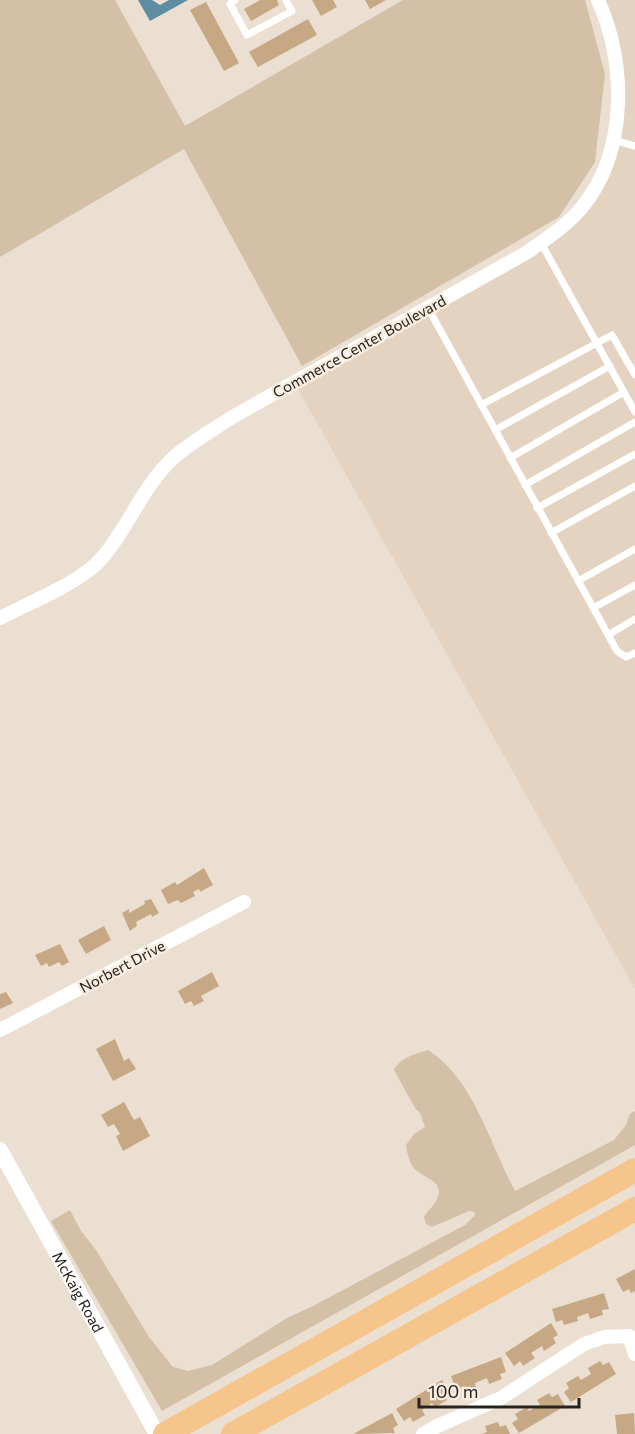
<svg xmlns="http://www.w3.org/2000/svg" width="635" height="1434" font-family="Commissioner,sans-serif">
<style>
.built{fill:#e4d3c1}
.green{fill:#d4bfa7}
.water{fill:#5c8da1}
.building{fill:#c7a885}
.lines{fill:none;stroke-linecap:round;stroke-linejoin:round}
.service{stroke:#fff;stroke-width:7}
.minor{stroke:#fff;stroke-width:14}
.tertiary{stroke:#fff;stroke-width:16}
.motorway{stroke:#f5c58c;stroke-width:24}
.labels{text-anchor:middle;dominant-baseline:central;stroke-width:5;stroke-linejoin:round;paint-order:stroke}
.street-label{font-size:15px;fill:#27221d;stroke:#f8eddf}
</style>
<rect width="100%" height="100%" fill="#ebdfd2"/>
<path class="built" d="M 598,0 L 635,0 L 635,989 L 294,382 L 559,230 L 602,175 L 618,101 Z"/>
<path class="green" d="M 0,0 L 115,0 L 185,126 L 403,0 L 585,0 L 605,74 L 595,162 L 559,217 L 302,366 L 184,149 L 0,257 Z
M 428,1050 C 474,1079 490,1145 515,1191 L 614,1140 L 626,1125 L 630,1114 L 635,1111 L 635,1145 L 162,1411 L 51,1221 L 70,1210 L 81,1231 L 96,1250 L 149,1337 L 173,1367 L 188,1371 L 212,1365 L 287,1318 L 313,1306 L 465,1225 L 475,1215 L 474,1212 L 469,1211 L 432,1227 L 426,1224 L 424,1217 C 428,1210 435,1205 438,1197 C 444,1179 422,1179 413,1167 C 409,1161 407,1153 406,1145 L 414,1134 L 425,1127 L 420,1113 L 415,1108 L 394,1070 C 401,1057 415,1054 428,1050 Z"/>
<path class="water" d="M 138,0 L 152,0 L 160,5 L 169,0 L 188,0 L 150,21 Z"/>
<path class="building" d="M 260,0 L 277,0 L 279,5 L 251,21 L 244,9 Z
M 312,0 L 333,0 L 337,7 L 321,16 Z
M 365,0 L 386,0 L 370,9 Z
M 206,2 L 239,63 L 224,71 L 190,10 Z
M 308,19 L 317,35 L 258,67 L 249,52 Z
M 204,868 L 213,885 L 200,892 L 199,889 L 193,892 L 195,896 L 181,903 L 178,900 L 168,904 L 161,890 L 175,882 L 177,885 Z
M 151,899 L 159,913 L 152,917 L 151,914 L 136,922 L 137,926 L 130,931 L 122,913 L 129,909 L 129,913 L 145,904 L 144,901 Z
M 104,926 L 111,940 L 86,954 L 78,940 Z
M 60,944 L 69,962 L 62,966 L 59,962 L 49,967 L 47,963 L 41,966 L 35,955 Z
M 212,972 L 219,986 L 201,996 L 204,1001 L 194,1006 L 191,1001 L 185,1004 L 178,991 Z
M 6,992 L 13,1003 L 0,1009 L 0,994 Z
M 115,1039 L 124,1061 L 129,1058 L 136,1069 L 113,1081 L 96,1049 Z
M 124,1102 L 134,1120 L 140,1117 L 150,1136 L 123,1151 L 116,1136 L 120,1134 L 114,1124 L 108,1127 L 101,1115 Z
M 635,1269 L 635,1291 L 631,1293 L 629,1289 L 623,1292 L 616,1279 Z
M 604,1293 L 609,1309 L 602,1310 L 603,1315 L 590,1319 L 588,1313 L 577,1317 L 578,1321 L 564,1325 L 562,1320 L 556,1322 L 552,1309 Z
M 551,1323 L 558,1335 L 553,1338 L 556,1343 L 544,1351 L 542,1346 L 531,1353 L 535,1358 L 523,1366 L 520,1361 L 514,1366 L 505,1353 Z
M 501,1357 L 506,1372 L 500,1374 L 502,1379 L 489,1384 L 487,1378 L 475,1383 L 476,1387 L 464,1392 L 462,1387 L 456,1389 L 451,1376 Z
M 600,1361 L 603,1365 L 609,1362 L 616,1374 L 571,1402 L 564,1392 L 569,1388 L 566,1383 L 578,1376 L 581,1380 L 591,1374 L 588,1368 Z
M 442,1380 L 449,1392 L 444,1395 L 447,1400 L 435,1407 L 432,1403 L 422,1410 L 425,1415 L 413,1422 L 410,1417 L 404,1421 L 396,1409 Z
M 549,1393 L 552,1397 L 558,1394 L 565,1406 L 519,1433 L 512,1423 L 518,1419 L 515,1414 L 527,1407 L 529,1411 L 540,1405 L 537,1400 Z
M 392,1413 L 398,1425 L 393,1428 L 395,1433 L 353,1434 Z
M 634,1413 L 635,1434 L 617,1434 L 615,1415 Z
M 498,1422 L 500,1427 L 506,1425 L 510,1434 L 481,1434 L 487,1432 L 485,1426 Z"/>
<g class="lines">
<path class="service" d="M 235,0 L 230,4 L 247,35 L 292,11 L 286,0
M 613,140 L 635,146
M 541,243 L 635,412
M 428,308 L 617,651 L 626,657 L 635,653
M 481,405 L 612,335 L 635,375
M 495,430 L 610,366
M 510,458 L 624,392
M 525,485 L 635,422
M 537,508 L 635,454
M 551,533 L 635,486
M 578,581 L 635,549
M 593,608 L 635,585
M 608,635 L 635,619"/>
<path class="minor" d="M 0,618 C 29,603 82,582 102,558 C 128,528 142,488 171,460 C 189,443 213,430 234,416 L 526,253 C 546,239 568,225 583,206 C 628,150 626,63 598,0
M 0,1030 L 244,902
M 629,1336 L 635,1354
M 423,1434 L 435,1427 L 501,1398 L 584,1344 L 604,1337 L 629,1336"/>
<path class="tertiary" id="s1" d="M 0,1150 L 157,1434"/>
<path class="motorway" d="M 165,1434 L 635,1170
M 233,1434 L 635,1209"/>
</g>
<g class="labels">
<g class="street-label">
<text transform="translate(359 346) rotate(-29)">Commerce Center Boulevard</text>
<text transform="translate(122 966) rotate(-28)">Norbert Drive</text>
<text stroke="none"><textPath href="#s1" startOffset="162">McKaig Road</textPath></text>
</g>
</g>
<path d="M419 1398v9h160v-9" fill="none" stroke="#27221d" stroke-width="3"/>
<text x="428" y="1398" font-size="18" fill="#27221d" stroke="#f8eddf" stroke-width="4.5" paint-order="stroke">100 m</text>
</svg>
